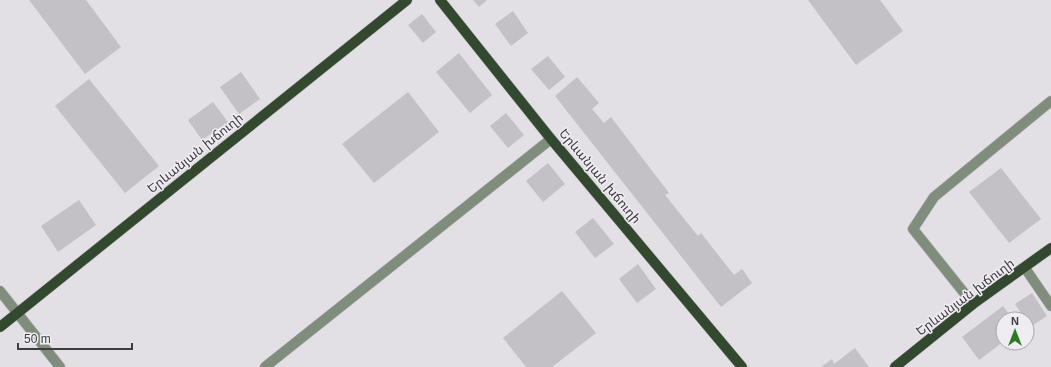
<svg xmlns="http://www.w3.org/2000/svg" width="1051" height="367" font-family="Arial,'Noto Sans Armenian',sans-serif">
<style>
.building{fill:#c3c0c6}
.lines{fill:none;stroke-linecap:round;stroke-linejoin:round}
.minor-casing{stroke:#bebbc0;stroke-width:11}
.major-casing{stroke:#bebbc0;stroke-width:11}
.minor{stroke:#808d7d;stroke-width:10}
.major{stroke:#32492f;stroke-width:10}
.labels{text-anchor:middle;dominant-baseline:central;stroke-width:3;stroke-linejoin:round;paint-order:stroke}
.street-label{font-size:13px;fill:#3d3c3e;stroke:#efecf3}
</style>
<rect width="100%" height="100%" fill="#e2dfe5"/>
<path class="building" d="M 29,0 L 86,0 L 121,47 L 85,74 Z
M 473,0 L 487,0 L 479,7 Z
M 808,0 L 880,0 L 903,31 L 856,65 Z
M 513,11 L 528,33 L 511,46 L 495,24 Z
M 422,14 L 436,32 L 423,43 L 408,25 Z
M 459,53 L 492,95 L 470,113 L 436,72 Z
M 548,56 L 565,77 L 549,90 L 531,69 Z
M 241,72 L 260,99 L 239,114 L 220,87 Z
M 577,77 L 599,103 L 592,109 L 604,123 L 611,117 L 669,193 L 665,195 L 698,236 L 701,233 L 734,275 L 742,269 L 752,283 L 721,307 L 555,96 Z
M 89,79 L 159,166 L 125,193 L 55,106 Z
M 408,92 L 439,132 L 374,183 L 342,144 Z
M 213,102 L 228,122 L 202,140 L 188,120 Z
M 506,113 L 524,135 L 508,148 L 490,126 Z
M 548,163 L 565,184 L 543,202 L 526,181 Z
M 1001,168 L 1041,219 L 1009,243 L 969,192 Z
M 79,200 L 96,225 L 58,252 L 41,226 Z
M 593,218 L 614,244 L 595,258 L 575,232 Z
M 638,264 L 656,289 L 637,303 L 619,279 Z
M 562,291 L 596,333 L 552,367 L 526,367 L 503,338 Z
M 1032,293 L 1047,316 L 1030,327 L 1027,319 L 1025,319 L 1015,304 Z
M 1003,306 L 1013,319 L 1003,319 L 1003,342 L 979,360 L 962,337 Z
M 855,348 L 869,367 L 821,367 L 832,359 L 834,364 Z"/>
<g class="lines">
<g class="minor-casing">
<path id="minor" d="M 1025,268 L 1051,306
M 0,291 L 60,367
M 973,304 L 913,229 L 934,197 L 1051,101
M 265,367 L 551,139"/>
</g>
<g class="major-casing">
<path id="major" d="M 440,0 L 551,139 L 742,367
M 0,327 L 407,0
M 895,367 L 973,304 L 1051,248"/>
</g>
<use href="#minor" class="minor"/>
<use href="#major" class="major"/>
</g>
<g class="labels">
<g class="street-label">
<text transform="translate(195 153) rotate(-39)">Երևանյան խճուղի</text>
<text transform="translate(600 176) rotate(50)">Երևանյան խճուղի</text>
<text transform="translate(965 297) rotate(-37)">Երևանյան խճուղի</text>
</g>
</g>
<g transform="translate(1015 331)"><circle r="19" fill="#efecf3" stroke="#a8a6ab"/>
<path d="M0-3L7 15L0 10L-7 15Z" fill="#2e7a22"/>
<text y="-6" font-size="11" font-weight="bold" text-anchor="middle" fill="#3d3c3e">N</text>
</g>
<path d="M18 343v6h114v-6" fill="none" stroke="#3d3c3e" stroke-width="2"/>
<text x="24" y="343" font-size="12" fill="#3d3c3e" stroke="#efecf3" stroke-width="3" paint-order="stroke">50 m</text>
</svg>
